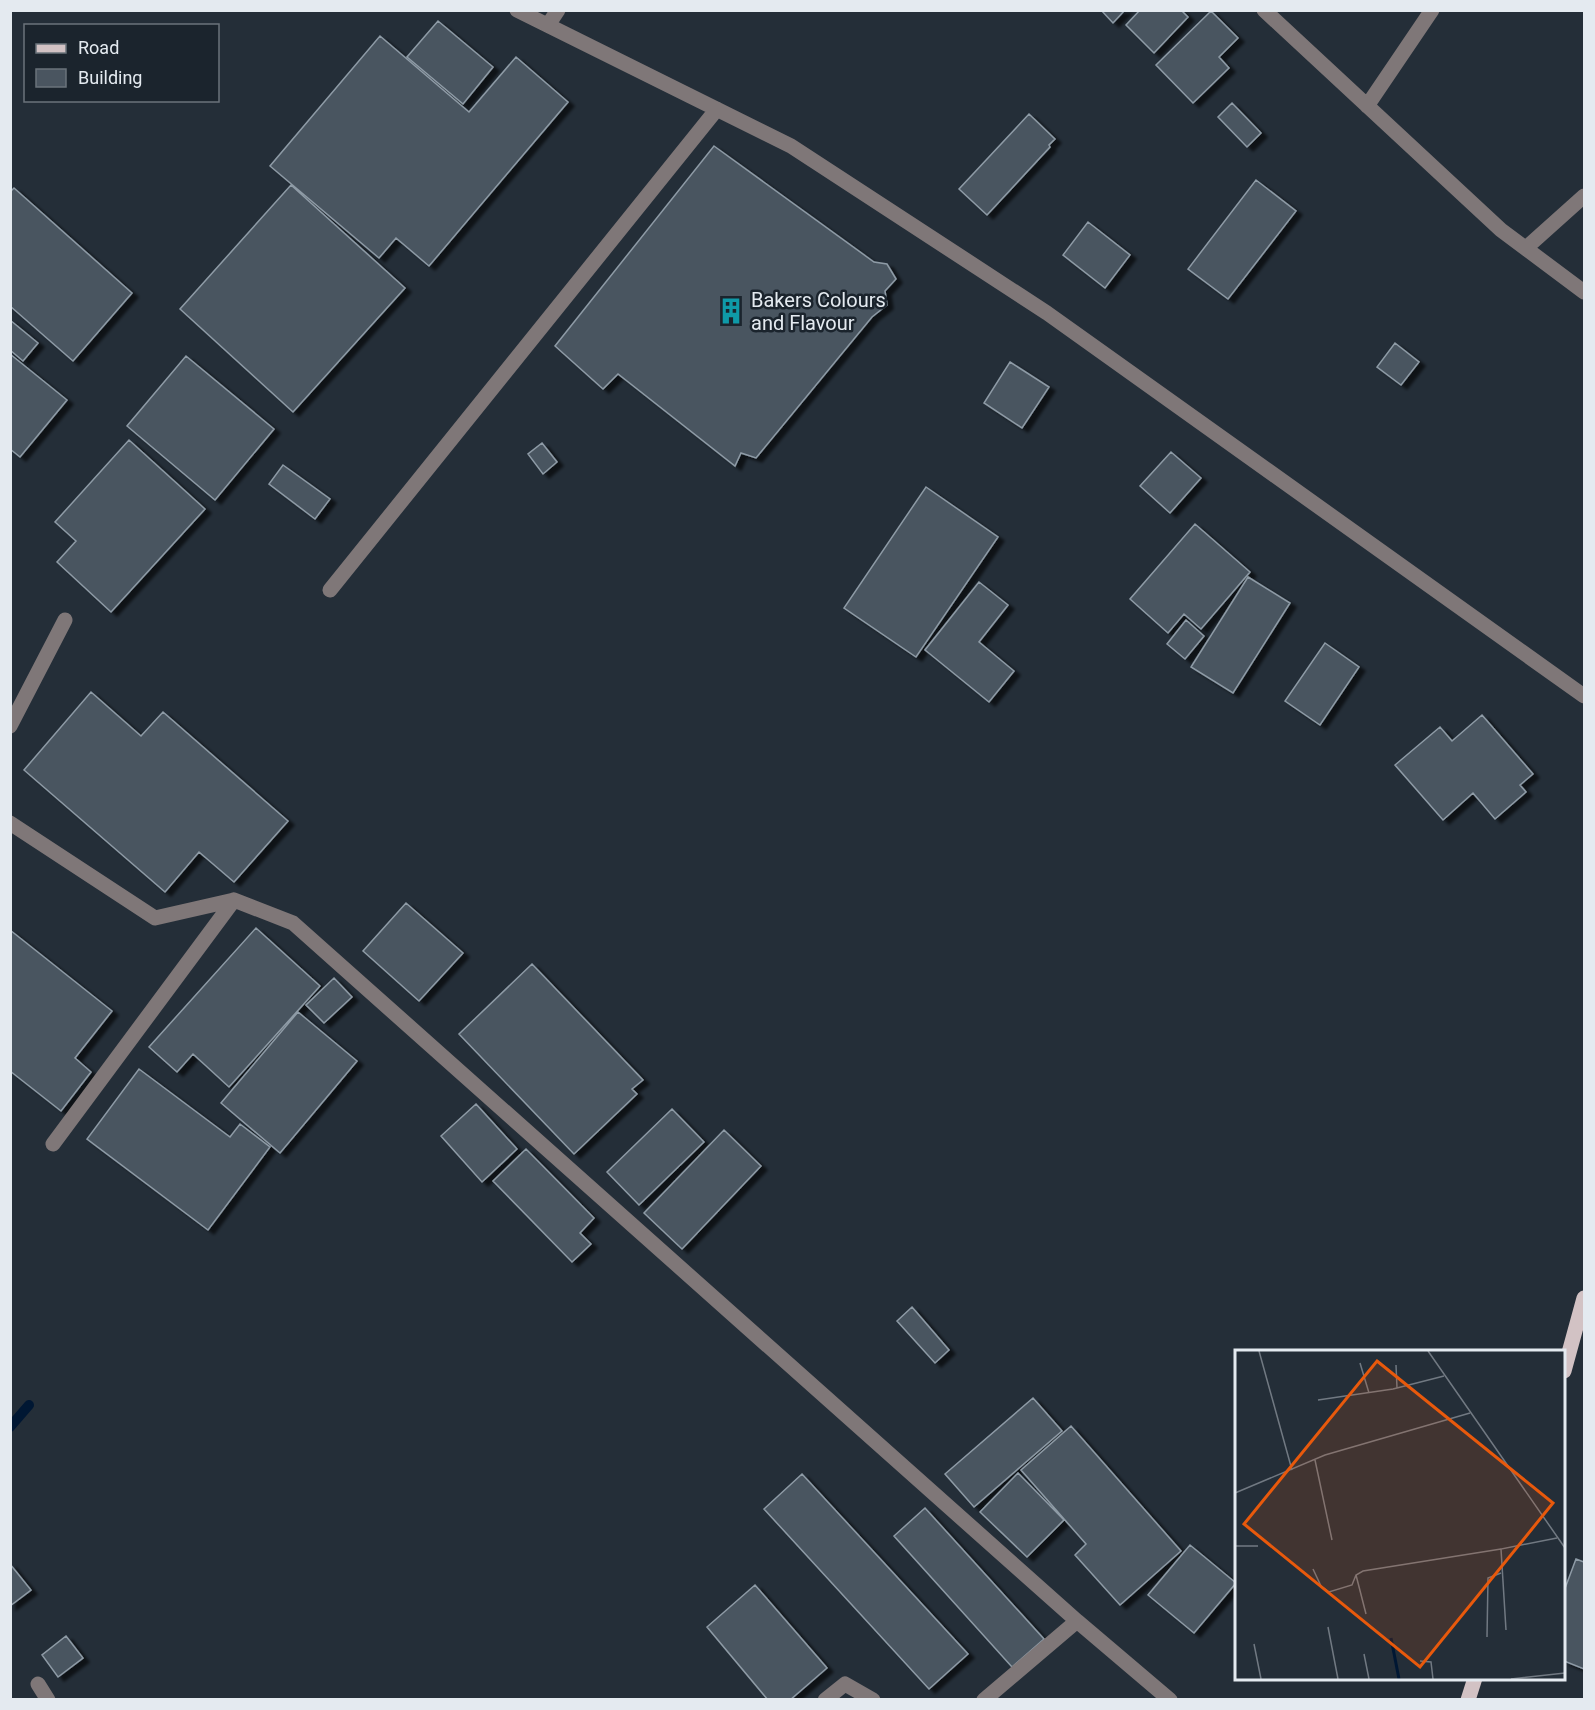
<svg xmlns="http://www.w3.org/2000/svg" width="1595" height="1710" font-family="Roboto,sans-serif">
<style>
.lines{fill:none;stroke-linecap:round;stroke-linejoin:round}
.stream{stroke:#001733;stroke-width:10}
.building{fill:#4a5560;stroke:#8e9ba6;stroke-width:1.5;filter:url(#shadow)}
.minor{stroke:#7f7778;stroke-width:15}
.major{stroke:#d2c2c4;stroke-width:15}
.labels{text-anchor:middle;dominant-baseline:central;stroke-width:5;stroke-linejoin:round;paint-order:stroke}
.poi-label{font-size:20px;fill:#e4eaf0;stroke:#1b242d;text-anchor:start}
.inset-river{fill:none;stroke:#001733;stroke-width:3}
.inset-road{fill:none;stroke:#717982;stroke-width:1.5}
.view{fill:#e8590c;fill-opacity:0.15;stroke:#e8590c;stroke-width:3}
.inset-edge{fill:none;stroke:#e4eaf0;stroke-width:3}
</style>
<defs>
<filter id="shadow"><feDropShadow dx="6" dy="4" stdDeviation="1.5" flood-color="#0009"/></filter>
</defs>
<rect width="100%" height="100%" fill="#242e38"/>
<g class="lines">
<path class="stream" d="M 10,1427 L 29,1405"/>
</g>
<path class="building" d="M 1101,10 L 1125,10 L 1113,23 Z
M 1140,10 L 1181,10 L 1188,17 L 1154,53 L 1126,25 Z
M 1211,11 L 1238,38 L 1219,57 L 1229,68 L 1193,103 L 1156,65 Z
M 438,21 L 493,67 L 463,104 L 407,57 Z
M 380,36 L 469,112 L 516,57 L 568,102 L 429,266 L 396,238 L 379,258 L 270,166 Z
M 1232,103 L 1261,133 L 1247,147 L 1218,117 Z
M 1029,114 L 1055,139 L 1049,145 L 1050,147 L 987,215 L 959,189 Z
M 714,146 L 874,262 L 887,264 L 896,279 L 885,291 L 887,305 L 872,317 L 756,458 L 741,453 L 735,466 L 618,374 L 603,389 L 555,346 Z
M 1256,180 L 1296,211 L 1228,299 L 1188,269 Z
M 291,185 L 405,288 L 293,412 L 180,309 Z
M 14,188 L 132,293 L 73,361 L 10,306 L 10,192 Z
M 1088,222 L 1130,255 L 1105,288 L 1063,255 Z
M 10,320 L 38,343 L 23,361 L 10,350 Z
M 1395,343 L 1419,362 L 1401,385 L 1377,367 Z
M 10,354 L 67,400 L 20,457 L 10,449 Z
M 186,356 L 274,429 L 215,500 L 127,426 Z
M 1010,362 L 1049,387 L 1022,428 L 984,403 Z
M 129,440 L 205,509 L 111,612 L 57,562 L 76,541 L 55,522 Z
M 542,443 L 557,462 L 543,474 L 528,454 Z
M 1171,452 L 1201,478 L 1170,513 L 1140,486 Z
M 283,465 L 330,499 L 315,519 L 269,484 Z
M 926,487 L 998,537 L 916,657 L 844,608 Z
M 1195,524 L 1250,572 L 1201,629 L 1184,614 L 1168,633 L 1130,599 Z
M 1248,577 L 1290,603 L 1233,693 L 1191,667 Z
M 979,582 L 1008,605 L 979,642 L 1014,671 L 989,702 L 925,650 Z
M 1186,620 L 1204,636 L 1185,659 L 1167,644 Z
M 1325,643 L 1359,667 L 1320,725 L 1285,701 Z
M 91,692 L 141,736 L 163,712 L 288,821 L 234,882 L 199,852 L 165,892 L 24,770 Z
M 1482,715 L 1533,774 L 1520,785 L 1526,792 L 1495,819 L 1473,793 L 1443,820 L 1395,765 L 1440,727 L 1452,741 Z
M 406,903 L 463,953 L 419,1001 L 363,951 Z
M 256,928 L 320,986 L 229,1087 L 193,1054 L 177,1072 L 149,1047 Z
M 10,930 L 112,1011 L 75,1058 L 91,1072 L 61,1111 L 10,1071 Z
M 532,964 L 643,1080 L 632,1089 L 637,1094 L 574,1154 L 459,1034 Z
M 334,978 L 352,997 L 324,1023 L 306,1005 Z
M 298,1012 L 357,1061 L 280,1153 L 221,1103 Z
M 139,1069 L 230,1137 L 240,1124 L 270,1147 L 208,1230 L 87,1139 Z
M 476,1104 L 517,1149 L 482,1182 L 441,1136 Z
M 672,1109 L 704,1142 L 639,1205 L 607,1172 Z
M 724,1130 L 761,1166 L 682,1249 L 644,1213 Z
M 526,1149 L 594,1218 L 580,1233 L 591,1244 L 572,1262 L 493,1181 Z
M 912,1307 L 949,1350 L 935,1363 L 897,1321 Z
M 1033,1398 L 1062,1431 L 974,1507 L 945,1474 Z
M 1071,1426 L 1181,1551 L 1120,1605 L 1075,1555 L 1086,1544 L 1021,1470 Z
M 1018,1473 L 1064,1520 L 1027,1557 L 980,1512 Z
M 802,1474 L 968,1654 L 929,1689 L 764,1509 Z
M 925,1508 L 1044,1639 L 1012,1667 L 894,1536 Z
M 1190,1545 L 1236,1583 L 1194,1633 L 1148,1595 Z
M 1576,1559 L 1584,1562 L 1584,1669 L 1564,1661 L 1564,1591 Z
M 10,1564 L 31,1590 L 10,1606 Z
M 755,1585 L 827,1668 L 790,1700 L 768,1700 L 707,1627 Z
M 66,1636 L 83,1658 L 58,1677 L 42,1655 Z"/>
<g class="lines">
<path class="minor" d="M 517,10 L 791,146 L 1047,313 L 1584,696
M 1264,10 L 1501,230 L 1584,292
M 548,25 L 558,10
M 1367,106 L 1432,10
M 1526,248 L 1584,196
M 330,590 L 717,109
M 10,726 L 65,620
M 10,823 L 155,918 L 234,900
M 53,1144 L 234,900 L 293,923 L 1077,1621
M 38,1684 L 48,1700
M 825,1700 L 845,1684 L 873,1700
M 984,1700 L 1077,1621 L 1170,1700"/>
<path class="major" d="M 1564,1371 L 1584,1298
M 1468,1700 L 1475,1678"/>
</g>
<defs>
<g id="building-bare" transform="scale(2.07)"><path d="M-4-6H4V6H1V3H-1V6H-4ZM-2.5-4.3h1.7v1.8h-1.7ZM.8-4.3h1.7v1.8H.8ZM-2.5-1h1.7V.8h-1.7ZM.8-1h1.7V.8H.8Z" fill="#0f9aa8" stroke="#1b242d" stroke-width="2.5" paint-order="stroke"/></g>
</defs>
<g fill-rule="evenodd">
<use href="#building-bare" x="731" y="311"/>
</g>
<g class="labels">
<g class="poi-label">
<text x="751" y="300">Bakers Colours<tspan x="751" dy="23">and Flavour</tspan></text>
</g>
</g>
<g transform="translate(1235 1350)">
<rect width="330" height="330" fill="#242e38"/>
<path class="inset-river" d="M 156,288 L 164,329"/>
<path class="inset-road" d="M 24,1 L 57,120M 193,1 L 330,198M 125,13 L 134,43M 161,15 L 162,38M 83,50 L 158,39 L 209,26M 80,110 L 97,190M 0,143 L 90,105 L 235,63M 0,196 L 23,196M 78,219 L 86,236 L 94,242 L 117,235 L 121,225M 131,264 L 121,225 L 128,221 L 266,199M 93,277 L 103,329M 271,280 L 266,199 L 322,188M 252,287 L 253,228 L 266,223M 19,294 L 26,329M 129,304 L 134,329M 185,311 L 196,312 L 198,329M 276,329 L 330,323"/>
<path class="view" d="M 142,11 L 318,153 L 185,317 L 9,174 Z"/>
<rect width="330" height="330" class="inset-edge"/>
</g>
<rect width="1595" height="1710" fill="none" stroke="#e4eaf0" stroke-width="24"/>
<rect x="24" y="24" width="195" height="78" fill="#1b242d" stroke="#6b737b" stroke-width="1.5"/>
<rect x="36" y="44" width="30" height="9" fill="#d2c2c4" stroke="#6b737b" stroke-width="1.5"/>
<text x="78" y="54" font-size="18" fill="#e4eaf0">Road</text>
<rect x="36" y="69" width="30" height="18" fill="#4a5560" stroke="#6b737b" stroke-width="1.5"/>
<text x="78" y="84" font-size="18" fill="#e4eaf0">Building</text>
</svg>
